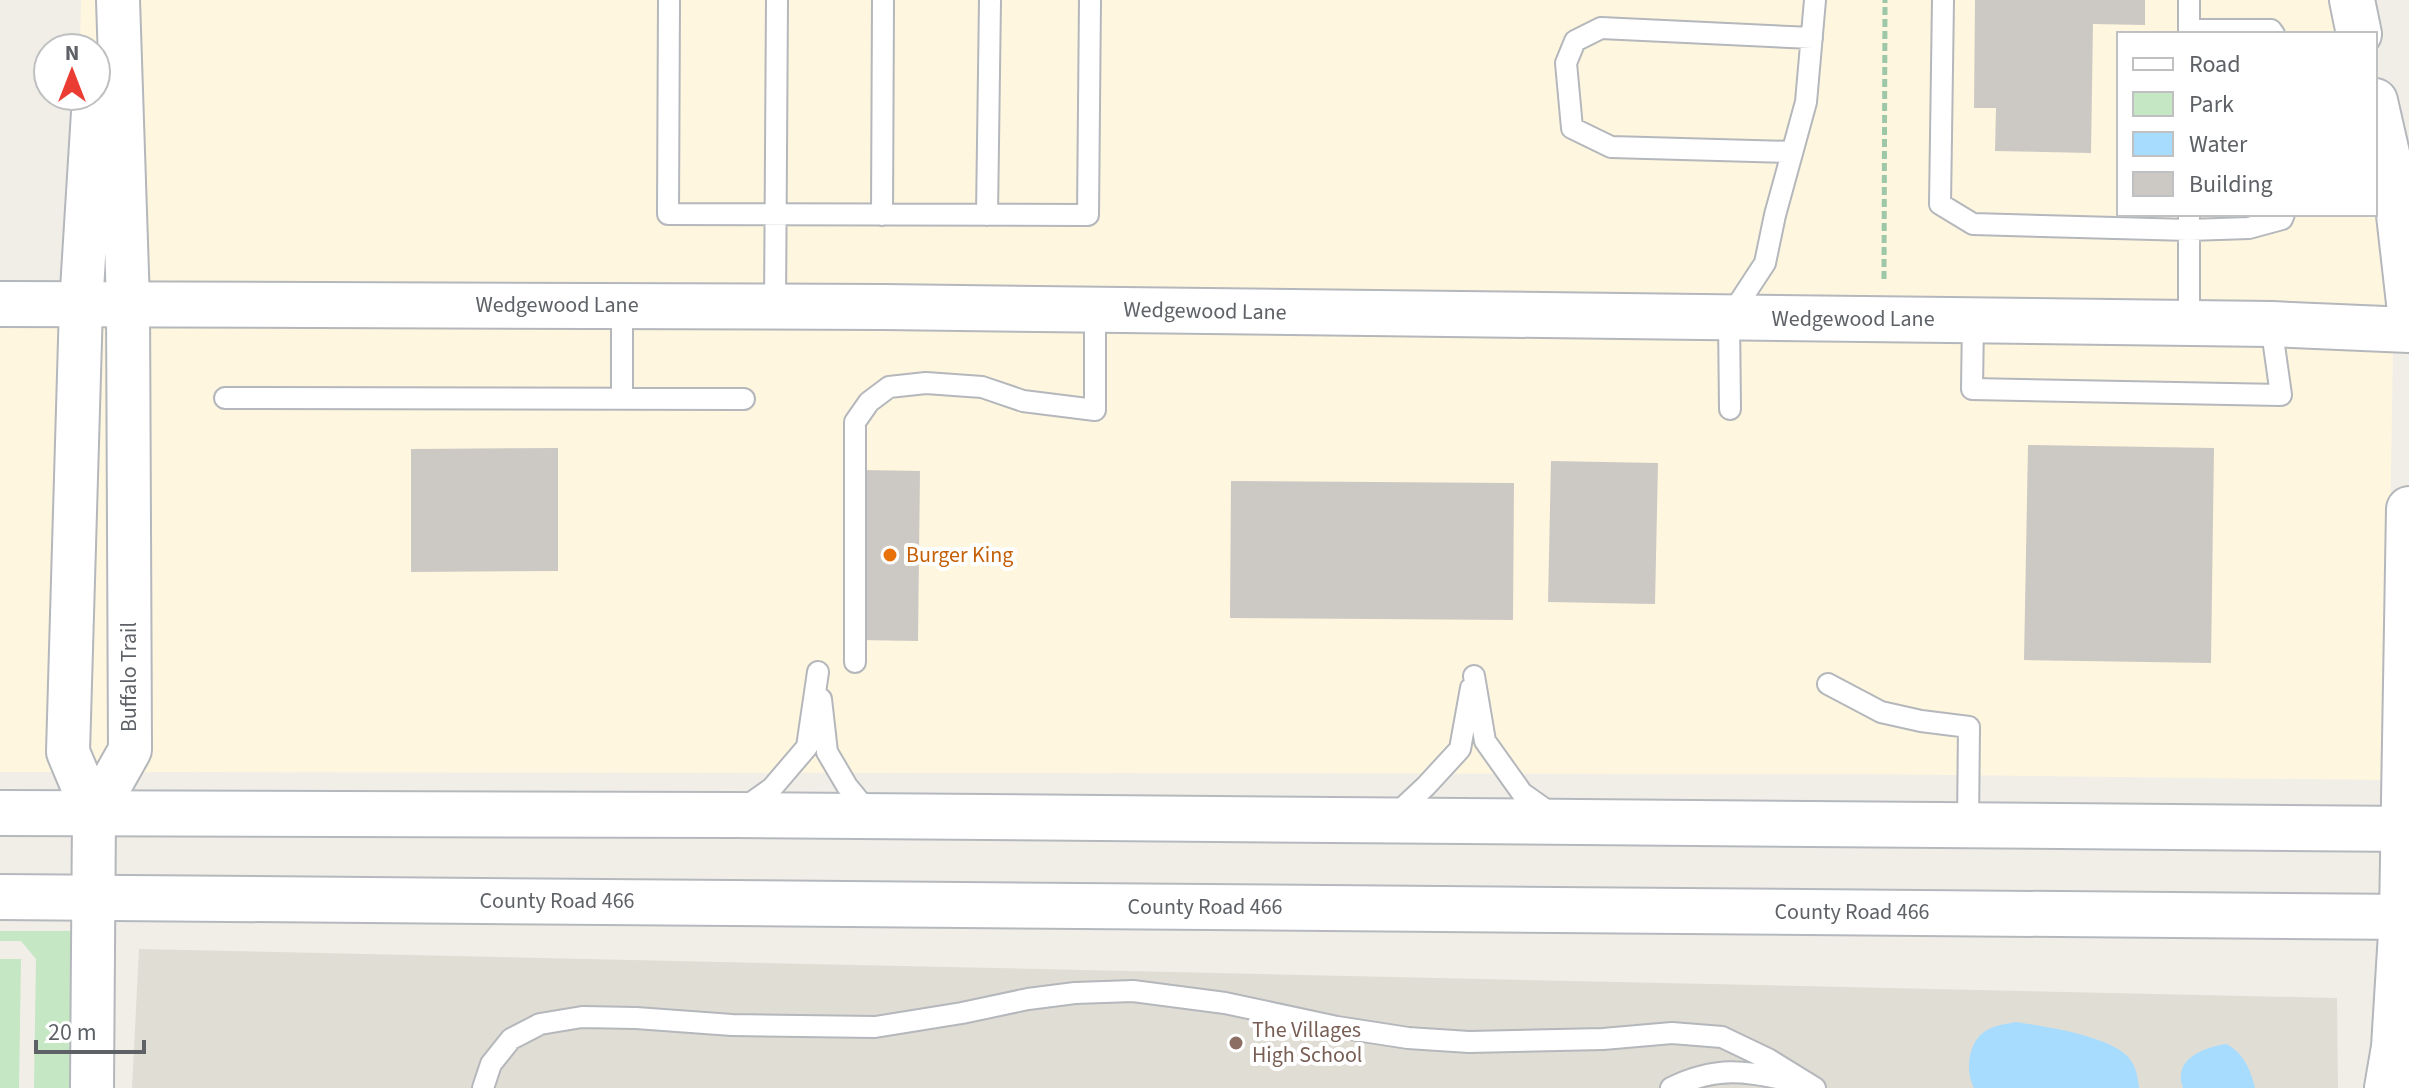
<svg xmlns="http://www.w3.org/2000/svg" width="2409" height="1088" font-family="'Source Sans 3',sans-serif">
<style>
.commercial{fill:#fef6de}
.education{fill:#e0ddd5}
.green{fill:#c5e7c4}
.water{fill:#a8dcff}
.building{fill:#ccc9c4}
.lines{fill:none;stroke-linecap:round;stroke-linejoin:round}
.service-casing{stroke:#b4b7bb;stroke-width:24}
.minor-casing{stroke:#b4b7bb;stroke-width:46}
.tertiary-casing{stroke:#b4b7bb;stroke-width:48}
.secondary-casing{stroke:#b5b9be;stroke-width:48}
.path{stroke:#9dc8a8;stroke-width:5;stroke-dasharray:8 4;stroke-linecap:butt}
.service{stroke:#fff;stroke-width:20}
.minor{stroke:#fff;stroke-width:42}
.tertiary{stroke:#fff;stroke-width:44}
.secondary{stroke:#fff;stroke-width:44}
.food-dot{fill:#e8710a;stroke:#fff;stroke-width:3}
.education-dot{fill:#8d6e63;stroke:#fff;stroke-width:3}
.labels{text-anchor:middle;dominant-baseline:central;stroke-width:8;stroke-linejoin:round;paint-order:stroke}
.street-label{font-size:22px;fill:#5e6267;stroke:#fff}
.food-label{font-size:22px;fill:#c56008;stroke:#fff;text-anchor:start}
.education-label{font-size:22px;fill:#785e54;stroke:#fff;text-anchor:start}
</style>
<rect width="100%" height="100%" fill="#f0eee7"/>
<path class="commercial" d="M 81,0 L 2332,0 L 2340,34 L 2119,34 L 2119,214 L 2375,214 L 2375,184 L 2391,308 L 883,286 L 74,282 L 96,96 L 96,48 L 80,48 Z
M 0,323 L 883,328 L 2271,345 L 2393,350 L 2386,780 L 1863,774 L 0,772 Z"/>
<path class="education" d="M 139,949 L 2337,998 L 2338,1088 L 132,1088 Z"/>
<path class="green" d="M 0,931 L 91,931 L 88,1088 L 34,1088 L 36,959 L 21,941 L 0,941 Z
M 0,959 L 21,959 L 19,1088 L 0,1088 Z"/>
<path class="water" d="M 2015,1022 C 2043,1026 2111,1036 2129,1058 C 2136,1066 2138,1078 2139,1088 L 1974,1088 C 1964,1070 1969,1038 1989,1029 C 1996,1025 2007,1024 2015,1022 Z
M 2226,1044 C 2243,1052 2251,1070 2255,1088 L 2183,1088 C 2182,1084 2180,1079 2181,1075 C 2182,1055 2210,1046 2226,1044 Z"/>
<path class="building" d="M 1975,0 L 2145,0 L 2145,25 L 2093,24 L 2091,153 L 1995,151 L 1996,108 L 1974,108 Z
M 2028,445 L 2214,448 L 2211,663 L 2024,660 Z
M 558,448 L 558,571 L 411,572 L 411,449 Z
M 1551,461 L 1658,463 L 1655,604 L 1548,602 Z
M 862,470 L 920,471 L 918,641 L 859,640 Z
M 1231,481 L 1514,483 L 1513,620 L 1230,618 Z"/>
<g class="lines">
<g class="service-casing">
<path id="service" d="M 669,0 L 668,214 L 1088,215 L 1090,0
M 1943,0 L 1940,204 L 1973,224 L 2189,230 L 2249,228 L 2282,219 L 2284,214
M 2189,0 L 2189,34
M 2189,30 L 2271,30 L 2274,34
M 1792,152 L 1611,147 L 1572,128 L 1566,63 L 1575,41 L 1601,28 L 1812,38
M 2189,214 L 2189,323
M 882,215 L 883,0
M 987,215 L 990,0
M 622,305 L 622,397
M 775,306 L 777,0
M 1973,320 L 1972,389 L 2281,395 L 2271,324
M 225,398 L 744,399
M 1730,409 L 1729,318 L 1765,263 L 1775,215 L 1806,102 L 1815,0
M 855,662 L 855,422 L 869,402 L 889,387 L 926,383 L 982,387 L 1023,401 L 1095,410 L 1095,310
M 1474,676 L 1485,741 L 1522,793 L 1553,815
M 1828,684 L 1881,712 L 1921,721 L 1969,727 L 1968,825
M 821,699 L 827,752 L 847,786 L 869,813
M 744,808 L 772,788 L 807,747 L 818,672
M 1394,816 L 1426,786 L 1460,749 L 1471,688
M 483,1088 L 491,1064 L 511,1039 L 540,1024 L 582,1017 L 636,1018 L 732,1025 L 875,1027 L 962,1013 L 1028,999 L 1075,993 L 1133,991 L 1225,1003 L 1337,1027 L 1408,1038 L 1469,1042 L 1603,1039 L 1672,1033 L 1722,1037 L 1768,1059 L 1815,1088
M 1671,1088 C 1715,1066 1747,1070 1794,1082"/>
</g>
<g class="minor-casing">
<path id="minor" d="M 94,814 L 130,750 L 128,303 L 118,0
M 92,1088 L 94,814 L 68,752 L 81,306 L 94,96"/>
</g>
<g class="tertiary-casing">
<path id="tertiary" d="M 2352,0 L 2359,34
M 2375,101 L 2397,197 L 2409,303
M 0,304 L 883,307 L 2271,324 L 2409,330
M 2387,1088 L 2394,1047 L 2402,917 L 2409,509"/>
</g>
<g class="secondary-casing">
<path id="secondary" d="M 0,813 L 735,815 L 2409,829
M 0,897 L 2409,917"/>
</g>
<path class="path" d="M 1884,279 L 1885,0"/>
<use href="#service" class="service"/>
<use href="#minor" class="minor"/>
<use href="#tertiary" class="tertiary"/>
<use href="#secondary" class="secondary"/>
</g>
<circle class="food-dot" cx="890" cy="555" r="8"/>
<circle class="education-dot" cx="1236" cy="1043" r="8"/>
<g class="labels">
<g class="street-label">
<text x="557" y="305">Wedgewood Lane</text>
<text transform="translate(1205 311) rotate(1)">Wedgewood Lane</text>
<text x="1853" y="319">Wedgewood Lane</text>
<text transform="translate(129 677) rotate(-90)">Buffalo Trail</text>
<text x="557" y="901">County Road 466</text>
<text x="1205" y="907">County Road 466</text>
<text x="1852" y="912">County Road 466</text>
</g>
<g class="food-label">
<text x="906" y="555">Burger King</text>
</g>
<g class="education-label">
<text x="1252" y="1030">The Villages<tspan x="1252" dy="25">High School</tspan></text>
</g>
</g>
<rect x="2117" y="32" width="260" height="184" fill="#ffffff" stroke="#bfc0c2" stroke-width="2"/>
<rect x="2133" y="58" width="40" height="12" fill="#ffffff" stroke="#bfc0c2" stroke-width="2"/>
<text x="2189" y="72" font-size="24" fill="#5e6267">Road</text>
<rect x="2133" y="92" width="40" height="24" fill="#c5e7c4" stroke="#bfc0c2" stroke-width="2"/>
<text x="2189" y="112" font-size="24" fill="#5e6267">Park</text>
<rect x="2133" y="132" width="40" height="24" fill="#a8dcff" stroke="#bfc0c2" stroke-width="2"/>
<text x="2189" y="152" font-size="24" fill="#5e6267">Water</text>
<rect x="2133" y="172" width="40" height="24" fill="#ccc9c4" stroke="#bfc0c2" stroke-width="2"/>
<text x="2189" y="192" font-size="24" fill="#5e6267">Building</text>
<g transform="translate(72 72)"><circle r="38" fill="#ffffff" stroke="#bfc0c2" stroke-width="2"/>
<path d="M0-6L14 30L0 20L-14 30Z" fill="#ea3c33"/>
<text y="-12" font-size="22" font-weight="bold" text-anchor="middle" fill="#5e6267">N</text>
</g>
<path d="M36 1040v12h108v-12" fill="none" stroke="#5e6267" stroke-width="4"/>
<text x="48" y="1040" font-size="24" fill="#5e6267" stroke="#ffffff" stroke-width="6" paint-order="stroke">20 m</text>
</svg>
